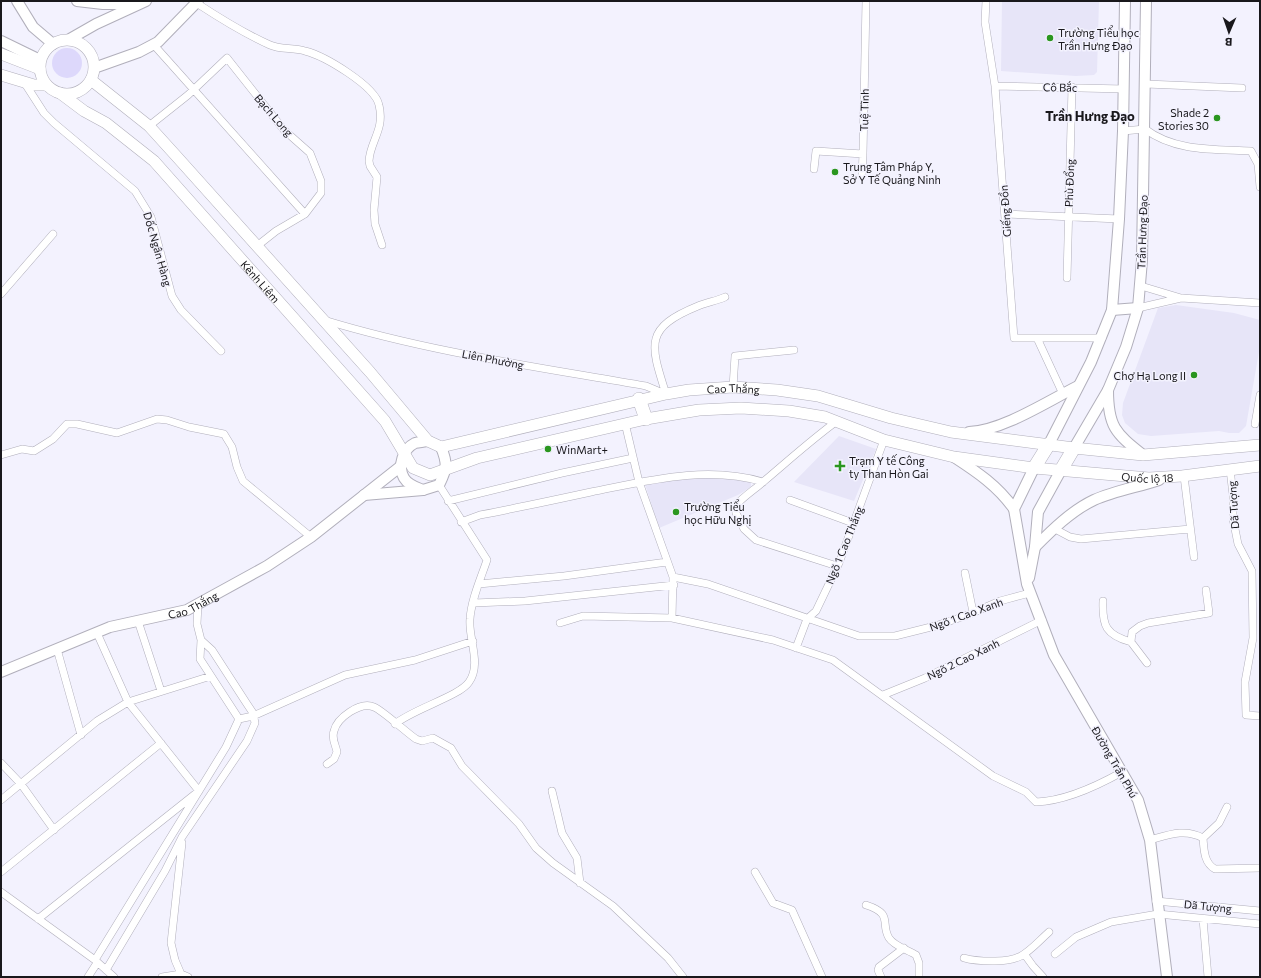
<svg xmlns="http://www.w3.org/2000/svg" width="1261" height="978" font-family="Commissioner,sans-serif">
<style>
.built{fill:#e7e5f8}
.green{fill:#ddd8fb}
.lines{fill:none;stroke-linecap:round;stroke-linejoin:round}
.street-casing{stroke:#b1afbb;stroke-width:8}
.secondary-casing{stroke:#b1afbb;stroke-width:12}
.primary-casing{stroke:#b1afbb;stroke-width:12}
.highway-casing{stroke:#b1afbb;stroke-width:14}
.street{stroke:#fff;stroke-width:7}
.secondary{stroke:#fff;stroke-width:10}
.primary{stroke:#fff;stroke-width:11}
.highway{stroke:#fff;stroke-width:13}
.poi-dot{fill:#2a961f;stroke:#f3f2fe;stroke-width:1.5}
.labels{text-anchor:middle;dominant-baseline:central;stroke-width:3;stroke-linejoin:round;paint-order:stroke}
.poi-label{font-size:11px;fill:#19181c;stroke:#f3f2fe;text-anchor:start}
.street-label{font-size:11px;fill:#19181c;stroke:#f3f2fe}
.quarter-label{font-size:13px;font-weight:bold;fill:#19181c;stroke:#f3f2fe}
</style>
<rect width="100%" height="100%" fill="#f3f2fe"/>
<path class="built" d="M 1002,1 L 1099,1 L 1097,72 L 1094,75 L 1076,76 L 1001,71 Z
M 1176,305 L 1234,313 L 1260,320 L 1260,346 L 1246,426 L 1239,433 L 1229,433 L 1219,431 L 1151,436 L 1138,434 L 1125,423 L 1122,415 L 1123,403 L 1158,308 Z
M 839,436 L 876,449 L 854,501 L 794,482 Z
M 699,476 L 746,480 L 751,482 L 751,487 L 738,495 L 659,528 L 645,484 Z"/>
<path class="green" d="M52 63a15 15 0 1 1 30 0a15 15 0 1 1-30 0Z"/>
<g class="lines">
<g class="street-casing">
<path id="street" d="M 198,1 L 198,4 C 221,19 245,34 270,45 C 281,50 293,47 305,51 C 325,56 375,86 379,105 C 385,130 370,141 369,161 L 370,166 L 377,177 L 374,210 L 375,224 L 382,245
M 986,1 L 985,22 L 995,86 L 1014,338 L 1037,338 L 1063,394
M 153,44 L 305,214
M 24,82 L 44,113 L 54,123 L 135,191 L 151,217 L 172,296 L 181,310 L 221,351
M 1146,84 L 1242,88
M 995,86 L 1124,89
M 149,126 L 188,95 L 227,58 L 284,130 L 310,153 L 321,181 L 321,193 L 305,214 L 276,231 L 257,246
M 1123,131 L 1145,129 C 1175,152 1216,149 1251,151 L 1258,164 L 1260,187
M 814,169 L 816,151 L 863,154 L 866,1
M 862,176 L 863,154
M 1006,214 L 1119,219
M 1067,278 L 1072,87
M 1141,286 L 1181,298
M 1,294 L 53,234
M 1138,308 L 1181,298 L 1260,303
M 324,320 C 429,352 538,367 646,386 L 665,394
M 1037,338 L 1102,338
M 733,387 L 735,356 L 794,350
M 666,394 C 650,344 644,328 698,306 C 707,302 717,301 725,297
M 837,421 C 811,440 788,461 763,482 C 754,490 744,496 735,506 L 736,513 L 744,529 L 756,540 L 837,566
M 625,423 L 639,482 L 673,577 L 672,618
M 1255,424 L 1260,395
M 1,455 L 22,449 L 34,451 L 53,439 L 67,424 L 77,424 L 117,433 L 157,419 L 167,420 L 189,427 L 224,434 L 232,447 L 237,467 L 243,481 L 311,537
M 1230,469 L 1233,495 L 1233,519 L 1238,544 L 1252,571 L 1253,638 L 1245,682 L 1246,715 L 1260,716
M 1184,476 L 1194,557
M 790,500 L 853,523
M 448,501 L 562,473 L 633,458
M 461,522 L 480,515 C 517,508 554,500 591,492 C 647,481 706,465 763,482
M 1055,529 L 1070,537 L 1081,539 L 1190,529
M 965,573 L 973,612
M 673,577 L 708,584 L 859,636 L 895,636 L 935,626 L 965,616 L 1000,601 L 1030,593
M 479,584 L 564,576 L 667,562
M 1103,601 C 1102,626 1106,635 1131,642
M 474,603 L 525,601 L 674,585
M 138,621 L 161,691
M 560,623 L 583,616 L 672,618 L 773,640 L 833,660 L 993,776 L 1026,792 L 1036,802 C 1066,801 1097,786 1122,772
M 796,648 L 807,619 L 816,611 L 839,563 L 884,440
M 57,649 L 81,735
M 1147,663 L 1131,642 L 1132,632 L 1140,626 L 1148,623 L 1209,613 L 1206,590
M 883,695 L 925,678 L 1042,620
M 239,719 L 253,716 L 345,675 L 415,660 L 473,641
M 395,724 C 413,709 460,696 469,682 C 482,664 468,638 470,619 C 471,600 481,578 487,560 L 439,485
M 1,763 L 21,784 L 54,830
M 327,764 L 334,759 L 337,752 C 336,745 331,739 334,731 C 337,718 360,701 374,707 C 382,710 407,733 416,739 L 422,741 L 433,738 L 451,748 L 462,766 L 519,824 L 536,848 L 553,863 L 613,906 L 668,958 L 683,977
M 552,791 L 562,833 L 577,858 L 580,883
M 1,800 L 97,721 L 128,702 L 211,676
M 1203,838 L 1219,823 L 1227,807
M 1150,840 C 1168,835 1185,828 1203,838 C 1204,850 1204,863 1215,869 L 1260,868
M 1,872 L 161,743
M 755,872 L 773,903 L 792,910 L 822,977
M 1,892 L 95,960 L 114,977
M 1156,901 L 1260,911
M 866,905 C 894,914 880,923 889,938 C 894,946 908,950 916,955 L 919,963 L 919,977
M 38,919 L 199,791 L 128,702 L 97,633
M 1203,919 L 1208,977
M 1055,954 L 1076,937 L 1111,922 L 1158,914 L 1260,924
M 1025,955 L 1033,966 L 1043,977
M 964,958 C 974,961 982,961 992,961 C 1023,962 1028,951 1049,932
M 95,960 L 226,747 L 239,719 L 200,659 L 201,640
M 106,970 L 165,871 L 182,837 L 247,741 L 255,723 L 253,713 L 247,704 L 212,650 L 201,640 L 197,624 L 198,604
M 181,974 L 175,960 L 171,943 L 182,843
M 88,977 L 97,963
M 162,977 L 181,974 L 188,977
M 881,977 L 878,970 L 879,967 L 904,948"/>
</g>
<g class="secondary-casing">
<g id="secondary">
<path d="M 17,1 L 33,27 L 53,44"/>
<path d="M 77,1 L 103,4 L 135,4"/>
<path d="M 68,40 L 96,24 L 146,1"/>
<path d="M 1,41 L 40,60"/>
<path d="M 94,68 L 139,52 L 158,42 L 198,1"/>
<path d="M 1112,310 L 1138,308"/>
<path d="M 1108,390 C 1108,426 1115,433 1143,455"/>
<path d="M 969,432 C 1002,431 1048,401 1078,386"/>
<path d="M 1049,444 L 1091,362 L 1112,310 L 1119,219 L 1123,131 L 1125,1"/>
<path d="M 1074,448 L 1108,390 L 1126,347 L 1138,308 L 1142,260 L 1146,1"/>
<path d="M 954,457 C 977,472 998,486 1014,509"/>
<path d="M 1034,468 L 1014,509 L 1027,584 L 1054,655 L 1138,800 L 1150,840 L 1167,977"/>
<path d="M 423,490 C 416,487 408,485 404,478 C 397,466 403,449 415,443 C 419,442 424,442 428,441"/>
<path d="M 364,495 L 423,490 L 439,485 C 447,469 448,464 441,447"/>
<path d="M 1035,547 C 1052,530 1071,511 1094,500 C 1114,491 1138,487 1159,480"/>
<path d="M 1029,578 L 1035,547 L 1038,512 L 1061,470"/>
<path id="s1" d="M 1,672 L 110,627 L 187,610 L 267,566 L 311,537 L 401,466"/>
</g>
</g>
<g class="primary-casing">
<g id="primary">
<circle cx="67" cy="67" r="27"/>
<path d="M 1,54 L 40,69"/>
<path d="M 1,75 L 34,85 L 46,85"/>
<path id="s2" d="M 91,80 L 149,126 L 178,158 L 370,372 L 428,441 L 441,447 L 666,394 L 689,390 L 733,387 L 777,390 L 818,396 L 891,418 L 951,432 L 1074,448 L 1143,455 L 1260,445"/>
<path id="s3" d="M 60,93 L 84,111 L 106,123 L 154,161 L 385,421 L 413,468 L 430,475 L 477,458 L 646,419 L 699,410 L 741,408 L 789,411 L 825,417 L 884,440 L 954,457 L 1034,468 L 1149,478 L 1182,476 L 1260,466"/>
</g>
</g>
<g class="highway-casing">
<path id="highway" d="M 639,399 L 646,419
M 1034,468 L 1049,444
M 1061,470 L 1074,448"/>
</g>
<use href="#street" class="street"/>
<use href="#secondary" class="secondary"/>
<use href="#primary" class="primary"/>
<use href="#highway" class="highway"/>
</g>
<g class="poi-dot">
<circle cx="1050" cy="38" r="4"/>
<circle cx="1217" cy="118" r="4"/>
<circle cx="835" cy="172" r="4"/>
<circle cx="1194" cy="375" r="4"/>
<circle cx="548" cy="449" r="4"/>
<path d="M838 460h4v4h4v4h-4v4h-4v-4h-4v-4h4z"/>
<circle cx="676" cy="512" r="4"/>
</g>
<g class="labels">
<g class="poi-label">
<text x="1058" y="32">Trường Tiểu học<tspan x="1058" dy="13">Trần Hưng Đạo</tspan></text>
<text x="1209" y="112" text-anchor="end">Shade 2<tspan x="1209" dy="13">Stories 30</tspan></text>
<text x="843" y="166">Trung Tâm Pháp Y,<tspan x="843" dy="13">Sở Y Tế Quảng Ninh</tspan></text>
<text x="1186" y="375" text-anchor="end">Chợ Hạ Long II</text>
<text x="556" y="449">WinMart+</text>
<text x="849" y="460">Trạm Y tế Công<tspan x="849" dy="13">ty Than Hòn Gai</tspan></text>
<text x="684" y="506">Trường Tiểu<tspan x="684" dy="13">học Hữu Nghị</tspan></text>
</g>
<g class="street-label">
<text transform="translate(1060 87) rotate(1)">Cô Bắc</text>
<text transform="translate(864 110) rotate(-89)">Tuệ Tĩnh</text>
<text transform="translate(274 115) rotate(49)">Bạch Long</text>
<text transform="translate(1069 183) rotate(-88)">Phù Đổng</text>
<text transform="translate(1005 211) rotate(-94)">Giếng Đồn</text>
<text transform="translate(1142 232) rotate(-88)">Trần Hưng Đạo</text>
<text transform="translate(158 249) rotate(74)">Dốc Ngân Hàng</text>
<text stroke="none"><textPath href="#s3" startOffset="277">Kênh Liêm</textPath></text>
<text transform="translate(493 359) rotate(11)">Liên Phường</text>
<text stroke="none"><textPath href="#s2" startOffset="808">Cao Thắng</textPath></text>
<text stroke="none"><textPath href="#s3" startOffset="1271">Quốc lộ 18</textPath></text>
<text transform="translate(1233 505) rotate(-94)">Dã Tượng</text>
<text transform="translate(844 545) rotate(-68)">Ngõ 1 Cao Thắng</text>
<text stroke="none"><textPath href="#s1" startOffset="204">Cao Thắng</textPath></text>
<text transform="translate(966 614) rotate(-20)">Ngõ 1 Cao Xanh</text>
<text transform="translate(963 659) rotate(-26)">Ngõ 2 Cao Xanh</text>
<text transform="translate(1115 762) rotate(60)">Đường Trần Phú</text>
<text transform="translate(1208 906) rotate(6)">Dã Tượng</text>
</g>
<g class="quarter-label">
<text x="1090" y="116">Trần Hưng Đạo</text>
</g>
</g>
<rect width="1261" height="978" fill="none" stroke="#19181c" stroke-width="4"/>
<g transform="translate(1229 32) rotate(182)" stroke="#f3f2fe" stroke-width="3" paint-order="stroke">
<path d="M0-3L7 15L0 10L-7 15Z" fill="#19181c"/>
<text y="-6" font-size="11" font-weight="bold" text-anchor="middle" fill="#19181c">B</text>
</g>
</svg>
